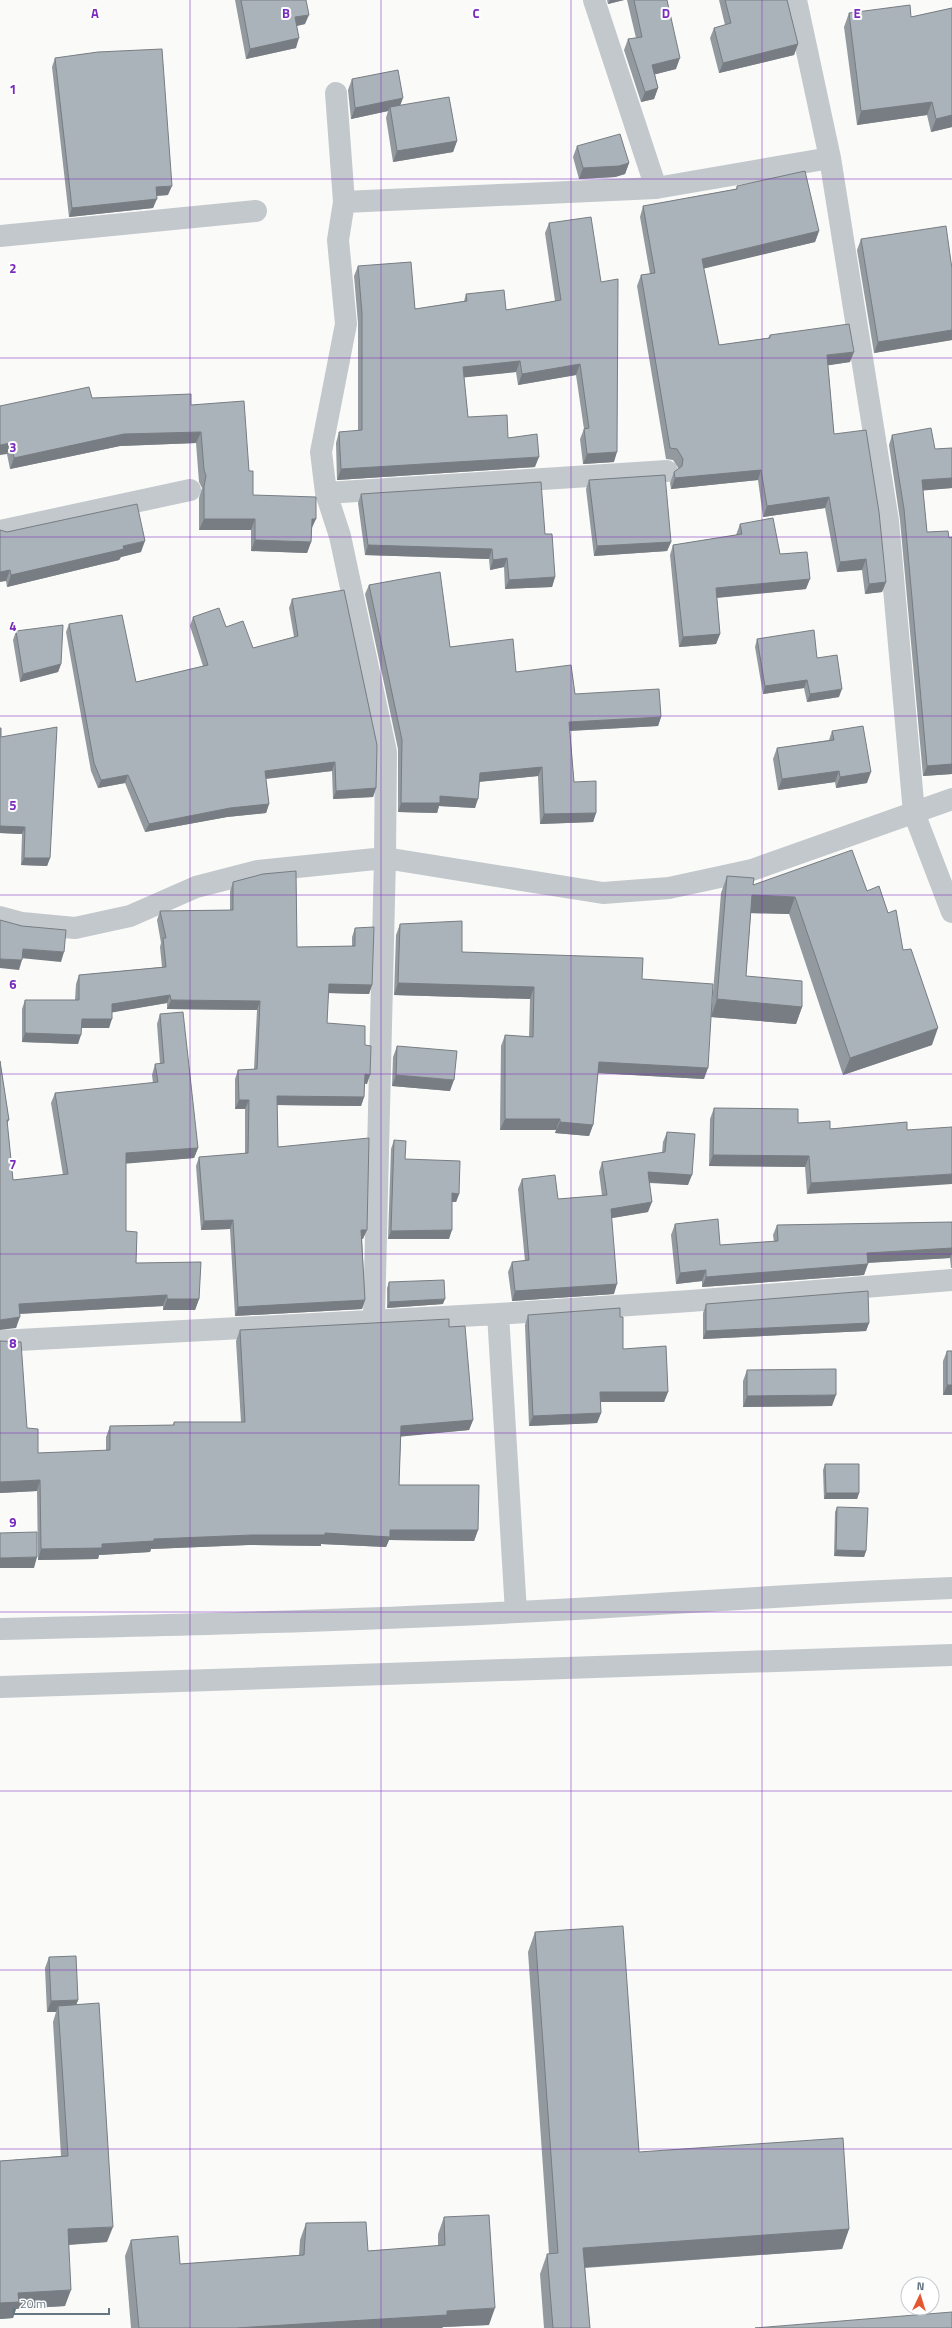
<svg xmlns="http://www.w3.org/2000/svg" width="952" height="2328" font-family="'Titillium Web',sans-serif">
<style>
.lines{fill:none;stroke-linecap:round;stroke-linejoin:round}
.minor{stroke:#c3c8cc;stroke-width:22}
.wall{fill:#929a9f}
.shaded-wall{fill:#777d82}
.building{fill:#aab3b9;stroke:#777d82}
.grid{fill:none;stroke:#7b2cbf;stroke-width:1;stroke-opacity:0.55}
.grid-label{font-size:13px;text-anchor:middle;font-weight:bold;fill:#7b2cbf;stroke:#fff;stroke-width:4;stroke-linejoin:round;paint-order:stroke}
</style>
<rect width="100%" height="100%" fill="#fafaf8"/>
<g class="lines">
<path class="minor" d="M 594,0 L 656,188
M 796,0 L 830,158
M 336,93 L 344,202
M 0,236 L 256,211
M 326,493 L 321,452 L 346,324 L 338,240 L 344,202 L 656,188 L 830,158 L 888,521 L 914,813 L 952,912
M 0,531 L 190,490
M 0,917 L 22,923 L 75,928 L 130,916 L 196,887 L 258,871 L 385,858 L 386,752 L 340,536 L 326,493 L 667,471
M 498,1314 L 516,1612
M 374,1319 L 385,858 L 603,893 L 669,888 L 752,870 L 952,799
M 0,1341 L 498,1314 L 690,1301 L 952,1280
M 0,1629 C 172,1625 345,1621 517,1612 C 662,1605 807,1593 952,1588
M 0,1687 L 952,1655"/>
</g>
<path class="wall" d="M 235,0 L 306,0 L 305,24 L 297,26 L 296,48 L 246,59 Z
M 607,0 L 624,0 L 608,4 Z
M 627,0 L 667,0 L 676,69 L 655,74 L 658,88 L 654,99 L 641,102 L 624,50 L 628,39 L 636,38 Z
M 719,0 L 787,0 L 798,44 L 794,55 L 719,73 L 710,38 L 714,28 L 725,25 Z
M 952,8 L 952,127 L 931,132 L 927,115 L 857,125 L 844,27 L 849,13 L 911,17 Z
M 55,58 L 168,195 L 157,196 L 153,208 L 69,217 L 52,67 Z
M 352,79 L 401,106 L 457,141 L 453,152 L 393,162 L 386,118 L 388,111 L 351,119 L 348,90 Z
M 577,146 L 629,163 L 625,174 L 615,177 L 579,179 L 573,157 Z
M 737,186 L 819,231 L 815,242 L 703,268 L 719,345 L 768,338 L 770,335 L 850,362 L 828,365 L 834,434 L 886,582 L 882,592 L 865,594 L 862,570 L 837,572 L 825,508 L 763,517 L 758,480 L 671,489 L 670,483 L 674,472 L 679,469 L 673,460 L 666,459 L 637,286 L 641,275 L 650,274 L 640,217 L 643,206 L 736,189 Z
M 549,223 L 614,462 L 583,464 L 580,439 L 584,429 L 576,375 L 518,385 L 516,372 L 464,377 L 468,417 L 508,438 L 535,467 L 337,480 L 336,443 L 339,432 L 358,431 L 358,323 L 354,276 L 358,266 L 415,309 L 464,301 L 466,294 L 506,310 L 555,301 L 545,233 Z
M 861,239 L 952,269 L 952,340 L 874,353 L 857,250 Z
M 92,398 L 191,405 L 249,471 L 253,495 L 312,530 L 311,542 L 307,553 L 251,551 L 251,530 L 199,530 L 199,498 L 202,488 L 199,482 L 196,443 L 120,446 L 10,469 L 7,454 L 0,406 Z
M 892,435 L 935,449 L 952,448 L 952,488 L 923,490 L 927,532 L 949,538 L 952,537 L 952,774 L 923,776 L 900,520 L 889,445 Z
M 589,480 L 671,542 L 667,551 L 594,556 L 586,489 Z
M 361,494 L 545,534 L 555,577 L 552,587 L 505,589 L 504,567 L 490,570 L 489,559 L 365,555 L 358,503 Z
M 740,524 L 780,554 L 806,589 L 717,598 L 720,634 L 716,644 L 679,647 L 670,555 L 673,545 L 736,535 Z
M 7,532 L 141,552 L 121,557 L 119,560 L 7,587 L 6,581 Z
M 369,585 L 450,647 L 575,694 L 661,717 L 658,726 L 570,731 L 574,782 L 596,813 L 593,822 L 540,824 L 538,776 L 479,782 L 475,808 L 439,806 L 437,813 L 398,812 L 398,749 L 365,594 Z
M 292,599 L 376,788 L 373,797 L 333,799 L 332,771 L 266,779 L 269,804 L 266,813 L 227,817 L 145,832 L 125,783 L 98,788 L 91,771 L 66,632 L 69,624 L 136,682 L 203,666 L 190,626 L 193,617 L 226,627 L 253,648 L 294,637 L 289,608 Z
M 16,631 L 61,664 L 58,672 L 20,682 L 13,640 Z
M 757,639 L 817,658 L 839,697 L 807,702 L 804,688 L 763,694 L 755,647 Z
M 0,728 L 1,737 L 50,858 L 47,866 L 21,865 L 22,834 L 0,833 Z
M 832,731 L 867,783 L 836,788 L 835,782 L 778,790 L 773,759 L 777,748 L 829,740 Z
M 727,876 L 753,885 L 888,913 L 903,950 L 932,1045 L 843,1075 L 789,914 L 751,913 L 746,976 L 802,1007 L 796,1024 L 711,1017 L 721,893 Z
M 233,882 L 297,947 L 352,946 L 352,937 L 355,928 L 372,985 L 369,994 L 328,993 L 327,1023 L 365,1045 L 367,1084 L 364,1083 L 364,1097 L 361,1106 L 277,1105 L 278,1147 L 363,1239 L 362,1239 L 365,1300 L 362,1309 L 235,1316 L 230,1229 L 201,1230 L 196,1166 L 199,1157 L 245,1154 L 245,1109 L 235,1109 L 235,1079 L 238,1070 L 254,1069 L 257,1010 L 167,1009 L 167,1003 L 112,1012 L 109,1028 L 81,1028 L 78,1044 L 22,1042 L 22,1009 L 25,1000 L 75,1000 L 76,984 L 79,975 L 162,967 L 160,947 L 161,943 L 157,920 L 160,911 L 230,910 L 230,891 Z
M 400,924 L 462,952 L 642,979 L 704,1079 L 598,1073 L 593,1125 L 589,1136 L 555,1133 L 556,1130 L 500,1130 L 501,1046 L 505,1035 L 529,1037 L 530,999 L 394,995 L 396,935 Z
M 160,1014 L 198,1148 L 194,1158 L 126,1163 L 126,1231 L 136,1263 L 199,1299 L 195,1310 L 163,1310 L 163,1306 L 19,1314 L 16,1328 L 0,1061 L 9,1120 L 7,1124 L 13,1180 L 63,1175 L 51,1103 L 55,1093 L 153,1083 L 152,1075 L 155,1064 L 160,1064 L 157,1024 Z
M 397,1046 L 450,1091 L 392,1086 L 393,1057 Z
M 714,1108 L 798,1123 L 830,1129 L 907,1122 L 807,1194 L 805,1167 L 709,1166 L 710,1119 Z
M 667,1132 L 688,1185 L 649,1183 L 648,1212 L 611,1218 L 614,1294 L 512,1301 L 508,1272 L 512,1262 L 525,1261 L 518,1189 L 522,1179 L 558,1199 L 602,1196 L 599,1172 L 602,1162 L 662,1153 L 663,1142 Z
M 394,1140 L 405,1159 L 459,1194 L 456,1202 L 452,1202 L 449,1239 L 388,1239 L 391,1149 Z
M 952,1222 L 952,1268 L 951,1268 L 950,1258 L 868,1263 L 864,1275 L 702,1287 L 702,1281 L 676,1284 L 671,1235 L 675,1224 L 720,1245 L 774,1242 L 773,1235 L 777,1225 Z
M 389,1282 L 443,1304 L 387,1308 L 387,1288 Z
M 706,1304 L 869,1323 L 866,1331 L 703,1339 L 703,1313 Z
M 528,1315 L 623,1349 L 668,1392 L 664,1402 L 601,1402 L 601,1413 L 597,1423 L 529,1426 L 525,1325 Z
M 449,1327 L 473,1420 L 469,1430 L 401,1436 L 399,1485 L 478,1530 L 474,1541 L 389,1540 L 386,1547 L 321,1544 L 321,1546 L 248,1545 L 151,1549 L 150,1552 L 99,1555 L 98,1559 L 38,1560 L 37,1491 L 0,1493 L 0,1341 L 27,1428 L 38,1453 L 106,1451 L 106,1437 L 110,1426 L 173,1425 L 174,1422 L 241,1422 L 236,1341 L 240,1330 Z
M 947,1351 L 952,1395 L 943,1395 L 943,1361 Z
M 747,1370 L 832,1406 L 743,1407 L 743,1381 Z
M 825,1464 L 859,1493 L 857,1499 L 824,1499 L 823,1470 Z
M 837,1507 L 866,1551 L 864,1557 L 834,1556 L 835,1512 Z
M 535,1932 L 639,2152 L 849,2229 L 842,2249 L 585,2268 L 590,2328 L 544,2328 L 540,2274 L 547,2254 L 549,2254 L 528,1952 Z
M 49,1957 L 78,2000 L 76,2005 L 107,2242 L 69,2245 L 65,2306 L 16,2309 L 13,2318 L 0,2319 L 0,2161 L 61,2156 L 53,2022 L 56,2012 L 47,2012 L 45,1968 Z
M 444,2217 L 489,2325 L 443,2327 L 442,2328 L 131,2328 L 125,2256 L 131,2240 L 180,2264 L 299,2255 L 300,2240 L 306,2223 L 368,2251 L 438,2246 L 438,2234 Z"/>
<path class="shaded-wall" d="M 610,0 L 624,0 L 608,4 Z
M 309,15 L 305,24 L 291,27 L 295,17 Z
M 299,38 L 296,48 L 246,59 L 250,49 Z
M 798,44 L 794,55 L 719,73 L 723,63 Z
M 680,58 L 676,69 L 649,76 L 652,65 Z
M 658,88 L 654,99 L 641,102 L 645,92 Z
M 403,98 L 399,109 L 390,107 L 388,111 L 351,119 L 355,108 Z
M 932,102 L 927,115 L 857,125 L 861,111 Z
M 952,115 L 952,127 L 931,132 L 936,119 Z
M 457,141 L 453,152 L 393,162 L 397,151 Z
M 629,163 L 625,174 L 615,177 L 579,179 L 583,168 Z
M 172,186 L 168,195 L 153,196 L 156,187 Z
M 157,199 L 153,208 L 69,217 L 72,208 Z
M 819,231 L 815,242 L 698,270 L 702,259 Z
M 952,330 L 952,340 L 874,353 L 878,342 Z
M 854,352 L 850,362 L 824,366 L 827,355 Z
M 520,361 L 516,372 L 459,378 L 463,367 Z
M 580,364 L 576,375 L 518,385 L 522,374 Z
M 201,432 L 196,443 L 120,446 L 10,469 L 14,458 L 124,434 Z
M 11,443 L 7,454 L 0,455 L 0,445 Z
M 617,452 L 614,462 L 583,464 L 587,454 Z
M 539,457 L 535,467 L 337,480 L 341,469 Z
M 761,470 L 758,480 L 671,489 L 675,478 Z
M 952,478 L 952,488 L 918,491 L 922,480 Z
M 829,497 L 825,508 L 763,517 L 767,506 Z
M 204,519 L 255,519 L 251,530 L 199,530 Z
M 312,519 L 316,519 L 311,530 Z
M 255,540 L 311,542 L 307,553 L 251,551 Z
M 145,541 L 141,552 L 121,557 L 119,560 L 7,587 L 11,575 L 123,546 Z
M 671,542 L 667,551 L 594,556 L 597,546 Z
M 368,545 L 492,549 L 489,559 L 365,555 Z
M 507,558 L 504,567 L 490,570 L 493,560 Z
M 866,559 L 862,570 L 837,572 L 840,562 Z
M 10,570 L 6,581 L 0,582 L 0,572 Z
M 555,577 L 552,587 L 505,589 L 509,580 Z
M 810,579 L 806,589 L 713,598 L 716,588 Z
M 886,582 L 882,592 L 865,594 L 869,584 Z
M 720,634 L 716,644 L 679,647 L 683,637 Z
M 61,664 L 58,672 L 20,682 L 23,674 Z
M 807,680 L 804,688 L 763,694 L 765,686 Z
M 842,689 L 839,697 L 807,702 L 810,694 Z
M 661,717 L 658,726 L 565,731 L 569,722 Z
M 335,762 L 332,771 L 262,779 L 265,771 Z
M 952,764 L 952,774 L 923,776 L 927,766 Z
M 542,767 L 538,776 L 476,782 L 480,773 Z
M 839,771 L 835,782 L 778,790 L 782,779 Z
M 871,772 L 867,783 L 836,788 L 840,777 Z
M 128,775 L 125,783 L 98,788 L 101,780 Z
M 376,788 L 373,797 L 333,799 L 336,791 Z
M 440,796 L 478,799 L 475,808 L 439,806 L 437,813 L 398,812 L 401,803 Z
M 269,804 L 266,813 L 227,817 L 145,832 L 149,824 L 230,808 Z
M 596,813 L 593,822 L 540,824 L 544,814 Z
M 0,826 L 25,827 L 22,834 L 0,833 Z
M 24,858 L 50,858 L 47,866 L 21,865 Z
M 752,895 L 795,897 L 789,914 L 746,913 Z
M 23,949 L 64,952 L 61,962 L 20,958 Z
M 0,959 L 22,960 L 19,970 L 0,968 Z
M 398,983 L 534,987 L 530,999 L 394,995 Z
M 329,984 L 372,985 L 369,994 L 326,993 Z
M 170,995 L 167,1003 L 109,1013 L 112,1004 Z
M 717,999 L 802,1007 L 796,1024 L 711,1017 Z
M 171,1000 L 260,1001 L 257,1010 L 167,1009 Z
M 82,1019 L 112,1019 L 109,1028 L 78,1028 Z
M 938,1028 L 932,1045 L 843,1075 L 850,1058 Z
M 25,1033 L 81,1035 L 78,1044 L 22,1042 Z
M 599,1062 L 708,1068 L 704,1079 L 595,1073 Z
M 365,1074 L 370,1075 L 367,1084 L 361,1083 Z
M 396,1075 L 454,1080 L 450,1091 L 392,1086 Z
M 277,1096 L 364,1097 L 361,1106 L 274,1105 Z
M 239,1100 L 249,1100 L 245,1109 L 235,1109 Z
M 505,1119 L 560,1119 L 556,1130 L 500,1130 Z
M 560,1122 L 593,1125 L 589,1136 L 555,1133 Z
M 198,1148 L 194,1158 L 122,1164 L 126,1153 Z
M 713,1155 L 809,1156 L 805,1167 L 709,1166 Z
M 648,1172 L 692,1175 L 688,1185 L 644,1182 Z
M 952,1174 L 952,1184 L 807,1194 L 811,1183 Z
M 452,1193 L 459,1194 L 456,1202 L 449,1202 Z
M 652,1202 L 648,1212 L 607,1219 L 611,1209 Z
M 233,1220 L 230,1229 L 201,1230 L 204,1221 Z
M 361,1230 L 367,1230 L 363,1239 L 358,1239 Z
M 452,1230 L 449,1239 L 388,1239 L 391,1231 Z
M 952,1248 L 952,1254 L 950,1258 L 863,1263 L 867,1253 Z
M 868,1264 L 864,1275 L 702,1287 L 706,1277 Z
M 706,1270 L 702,1281 L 676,1284 L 680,1273 Z
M 617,1284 L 614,1294 L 512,1301 L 515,1291 Z
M 167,1295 L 163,1306 L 15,1314 L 19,1304 Z
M 167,1299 L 199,1299 L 195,1310 L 163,1310 Z
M 445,1299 L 443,1304 L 387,1308 L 389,1302 Z
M 365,1300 L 362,1309 L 235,1316 L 238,1307 Z
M 20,1317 L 16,1328 L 0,1330 L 0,1320 Z
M 869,1323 L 866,1331 L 703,1339 L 706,1331 Z
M 947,1385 L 952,1385 L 952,1395 L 943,1395 Z
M 600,1392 L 668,1392 L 664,1402 L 597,1402 Z
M 836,1395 L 832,1406 L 743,1407 L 747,1396 Z
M 601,1413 L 597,1423 L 529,1426 L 533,1416 Z
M 473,1420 L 469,1430 L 397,1437 L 401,1426 Z
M 40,1480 L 37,1491 L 0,1493 L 0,1482 Z
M 826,1493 L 859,1493 L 857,1499 L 824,1499 Z
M 390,1530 L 478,1530 L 474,1541 L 389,1540 L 386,1547 L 321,1544 L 321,1546 L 248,1545 L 151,1549 L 150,1552 L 99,1555 L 98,1559 L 38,1560 L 41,1549 L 102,1544 L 154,1539 L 252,1535 L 325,1533 Z
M 836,1550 L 866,1551 L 864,1557 L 834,1556 Z
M 37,1557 L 34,1568 L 0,1568 L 0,1558 Z
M 78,2000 L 74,2011 L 58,2006 L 56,2012 L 47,2012 L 51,2001 Z
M 113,2227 L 107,2242 L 63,2245 L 68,2229 Z
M 849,2229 L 842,2249 L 576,2268 L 583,2248 Z
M 71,2290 L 65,2306 L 16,2309 L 13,2318 L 0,2319 L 0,2303 L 18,2293 Z
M 495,2308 L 489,2325 L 443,2327 L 442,2328 L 237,2328 L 447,2311 Z"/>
<path class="building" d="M 241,0 L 306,0 L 309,15 L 295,17 L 299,38 L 250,49 Z
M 634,0 L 667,0 L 680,58 L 652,65 L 658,88 L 645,92 L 628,39 L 642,37 Z
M 725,0 L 787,0 L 798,44 L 723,63 L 714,28 L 731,23 Z
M 910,5 L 911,17 L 952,8 L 952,115 L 936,119 L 932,102 L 861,111 L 849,13 Z
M 162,49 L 172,186 L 156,187 L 157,199 L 72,208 L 55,58 L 98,52 Z
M 398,70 L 403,98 L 355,108 L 352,79 Z
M 449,97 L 457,141 L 397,151 L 390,107 Z
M 620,134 L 629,163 L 619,166 L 583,168 L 577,146 Z
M 805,171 L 819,231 L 702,259 L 719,345 L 770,338 L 770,335 L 849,324 L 854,352 L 827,355 L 834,434 L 866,430 L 879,512 L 886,582 L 869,584 L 866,559 L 840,562 L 829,497 L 767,506 L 761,470 L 675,478 L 674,472 L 682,466 L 683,459 L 677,449 L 670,448 L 641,275 L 655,273 L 643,206 L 737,189 L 737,186 Z
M 591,217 L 601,282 L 618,279 L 617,452 L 587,454 L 584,429 L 589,428 L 580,364 L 522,374 L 520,361 L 463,367 L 468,417 L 507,415 L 508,438 L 537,434 L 539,457 L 341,469 L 339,432 L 362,430 L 362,313 L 358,266 L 411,262 L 415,309 L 467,301 L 466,294 L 504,290 L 506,310 L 561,300 L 549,223 Z
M 946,226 L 952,269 L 952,330 L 878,342 L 861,239 Z
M 89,387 L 92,398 L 191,394 L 191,405 L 244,401 L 249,471 L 253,471 L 253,495 L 316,497 L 316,519 L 312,519 L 311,542 L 255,540 L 255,519 L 204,519 L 204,486 L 206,476 L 204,470 L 201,432 L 124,434 L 14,458 L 11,443 L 0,445 L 0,406 Z
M 931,428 L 935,449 L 952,448 L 952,478 L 922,480 L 927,532 L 948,531 L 949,538 L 952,537 L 952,764 L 927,766 L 904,509 L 892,435 Z
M 665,475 L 671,542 L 597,546 L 589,480 Z
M 541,482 L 545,534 L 552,534 L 555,577 L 509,580 L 507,558 L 493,560 L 492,549 L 368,545 L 361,494 Z
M 137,504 L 145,541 L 123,546 L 124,549 L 11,575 L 10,570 L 0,572 L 0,530 L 7,532 Z
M 773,518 L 780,554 L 807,552 L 810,579 L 716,588 L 720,634 L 683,637 L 673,545 L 742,534 L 740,524 Z
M 440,572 L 450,647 L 513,639 L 516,672 L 571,665 L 575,694 L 659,689 L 661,717 L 569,722 L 574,782 L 596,781 L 596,813 L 544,814 L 542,767 L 480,773 L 478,799 L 440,796 L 440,803 L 401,803 L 402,740 L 369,585 Z
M 344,590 L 377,745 L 376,788 L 336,791 L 335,762 L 265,771 L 269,804 L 230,808 L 149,824 L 128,775 L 101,780 L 94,763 L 69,624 L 122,615 L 136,682 L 208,665 L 193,617 L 219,608 L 226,627 L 243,621 L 253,648 L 298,636 L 292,599 Z
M 63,625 L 61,664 L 23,674 L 16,631 Z
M 814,630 L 817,658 L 837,655 L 842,689 L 810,694 L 807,680 L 765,686 L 757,639 Z
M 863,726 L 871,772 L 840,777 L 839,771 L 782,779 L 777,748 L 834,740 L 832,731 Z
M 57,727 L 50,858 L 24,858 L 25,827 L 0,826 L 0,728 L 1,728 L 1,737 Z
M 852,850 L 867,891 L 879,886 L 888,913 L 896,910 L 903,950 L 911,949 L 938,1028 L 850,1058 L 795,897 L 752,895 L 746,976 L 802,981 L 802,1007 L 717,999 L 727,876 L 754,878 L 753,885 Z
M 296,871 L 297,947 L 355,946 L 355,928 L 374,927 L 372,985 L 329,984 L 327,1023 L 365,1026 L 365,1045 L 371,1046 L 370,1075 L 365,1074 L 364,1097 L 277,1096 L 278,1147 L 369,1138 L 367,1230 L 361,1230 L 365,1300 L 238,1307 L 233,1220 L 204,1221 L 199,1157 L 248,1153 L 249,1100 L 239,1100 L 238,1070 L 257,1069 L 260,1001 L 171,1000 L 170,995 L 112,1004 L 112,1019 L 82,1019 L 81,1035 L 25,1033 L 25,1000 L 79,1000 L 79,975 L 166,967 L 163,938 L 166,938 L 160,911 L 233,910 L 233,882 L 263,874 Z
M 0,920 L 22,926 L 66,930 L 64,952 L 23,949 L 22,960 L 0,959 Z
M 462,921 L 462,952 L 643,958 L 642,979 L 713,984 L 708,1068 L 599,1062 L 593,1125 L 560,1122 L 560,1119 L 505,1119 L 505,1035 L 533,1037 L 534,987 L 398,983 L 400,924 Z
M 183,1012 L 198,1148 L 126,1153 L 126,1231 L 137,1232 L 136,1263 L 201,1262 L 199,1299 L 167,1299 L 167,1295 L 19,1304 L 20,1317 L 0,1320 L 0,1061 L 9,1120 L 7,1120 L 13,1180 L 68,1174 L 55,1093 L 158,1082 L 155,1064 L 164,1063 L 160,1014 Z
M 397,1046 L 457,1051 L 454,1080 L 396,1075 Z
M 714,1108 L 798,1109 L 798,1123 L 830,1121 L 830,1129 L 907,1122 L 907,1130 L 952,1127 L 952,1174 L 811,1183 L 809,1156 L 713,1155 Z
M 667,1132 L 695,1134 L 692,1175 L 648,1172 L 652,1202 L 611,1209 L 617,1284 L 515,1291 L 512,1262 L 529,1260 L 522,1179 L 555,1175 L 558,1199 L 607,1195 L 602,1162 L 665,1152 Z
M 394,1140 L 406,1141 L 405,1159 L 460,1161 L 459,1194 L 452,1193 L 452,1230 L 391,1231 Z
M 718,1219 L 720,1245 L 778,1241 L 777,1225 L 952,1222 L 952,1248 L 867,1253 L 868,1264 L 706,1277 L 706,1270 L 680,1273 L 675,1224 Z
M 444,1280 L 445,1299 L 389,1302 L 389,1282 Z
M 868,1291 L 869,1323 L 706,1331 L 706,1304 Z
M 620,1308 L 620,1317 L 623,1317 L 623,1349 L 666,1346 L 668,1392 L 600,1392 L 601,1413 L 533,1416 L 528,1315 Z
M 449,1319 L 449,1327 L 465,1326 L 473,1420 L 401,1426 L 399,1485 L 479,1485 L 478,1530 L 390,1530 L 390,1537 L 325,1533 L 325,1535 L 252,1535 L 154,1539 L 154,1541 L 102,1544 L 102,1548 L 41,1549 L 40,1480 L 0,1482 L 0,1341 L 21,1342 L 27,1428 L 38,1429 L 38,1453 L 110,1450 L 110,1426 L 174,1425 L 174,1422 L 245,1422 L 240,1330 Z
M 947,1351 L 952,1351 L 952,1385 L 947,1385 Z
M 836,1369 L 836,1395 L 747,1396 L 747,1370 Z
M 825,1464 L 859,1464 L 859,1493 L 826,1493 Z
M 837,1507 L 868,1508 L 866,1551 L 836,1550 Z
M 37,1532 L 37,1557 L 0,1558 L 0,1533 Z
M 623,1926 L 639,2152 L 843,2138 L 849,2229 L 583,2248 L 590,2328 L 553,2328 L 547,2254 L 558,2253 L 535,1932 Z
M 76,1956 L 78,2000 L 51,2001 L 49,1957 Z
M 99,2003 L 113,2227 L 68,2229 L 71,2290 L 18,2293 L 19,2302 L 0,2303 L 0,2161 L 68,2156 L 58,2006 Z
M 489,2215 L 495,2308 L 447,2311 L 447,2315 L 236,2328 L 139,2328 L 131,2240 L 178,2236 L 180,2264 L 304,2255 L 306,2223 L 366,2222 L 368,2251 L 445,2245 L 444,2217 Z
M 952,2312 L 952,2328 L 755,2328 Z"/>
<path class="grid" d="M 190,0 L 190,2328M 381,0 L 381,2328M 571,0 L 571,2328M 762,0 L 762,2328M 0,179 L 952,179M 0,358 L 952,358M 0,537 L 952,537M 0,716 L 952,716M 0,895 L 952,895M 0,1074 L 952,1074M 0,1254 L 952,1254M 0,1433 L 952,1433M 0,1612 L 952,1612M 0,1791 L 952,1791M 0,1970 L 952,1970M 0,2149 L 952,2149"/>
<g class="grid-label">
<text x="95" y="18">A</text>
<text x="286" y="18">B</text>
<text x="476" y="18">C</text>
<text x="666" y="18">D</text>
<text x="857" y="18">E</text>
<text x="13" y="94">1</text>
<text x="13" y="273">2</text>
<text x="13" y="452">3</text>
<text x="13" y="631">4</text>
<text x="13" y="810">5</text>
<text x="13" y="989">6</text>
<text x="13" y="1169">7</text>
<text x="13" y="1348">8</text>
<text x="13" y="1527">9</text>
</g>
<g transform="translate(920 2296) rotate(4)"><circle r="19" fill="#ffffff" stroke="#c1c8cd"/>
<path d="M0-3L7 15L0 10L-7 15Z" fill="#e4572e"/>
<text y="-6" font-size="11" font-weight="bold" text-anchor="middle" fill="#657683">N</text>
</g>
<path d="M14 2308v6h95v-6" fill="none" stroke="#657683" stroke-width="2"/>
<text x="20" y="2308" font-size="12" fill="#657683" stroke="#ffffff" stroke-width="3" paint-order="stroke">20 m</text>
</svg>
